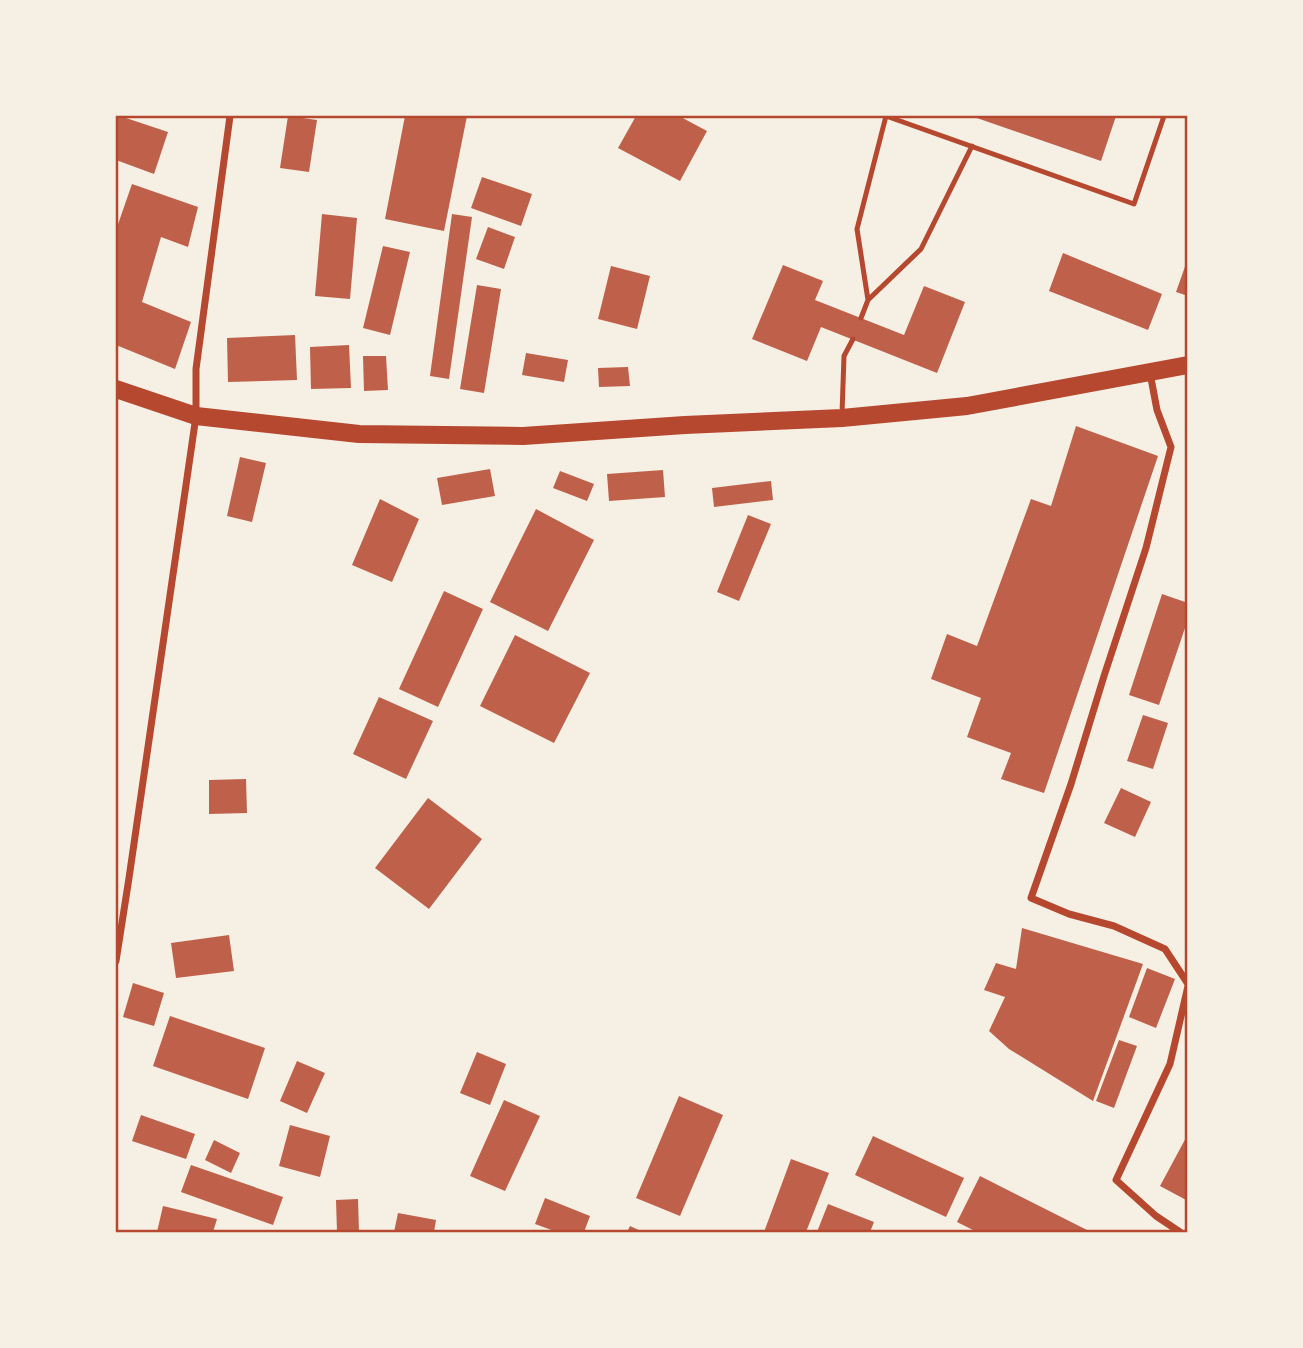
<svg xmlns="http://www.w3.org/2000/svg" width="1303" height="1348" font-family="Arial,sans-serif">
<style>
.building{fill:#bf614a}
.lines{fill:none;stroke-linecap:round;stroke-linejoin:round}
.service{stroke:#b5482f;stroke-width:5}
.minor{stroke:#b5482f;stroke-width:7}
.primary{stroke:#b5482f;stroke-width:18}
.neatline{fill:none;stroke:#b5482f;stroke-width:2.5}
</style>
<rect width="100%" height="100%" fill="#f6efe4"/>
<path class="building" d="M 116,116 L 120,116 L 168,132 L 154,174 L 116,160 Z
M 288,116 L 317,120 L 309,172 L 280,168 Z
M 405,116 L 467,116 L 444,231 L 385,219 Z
M 636,116 L 679,116 L 707,131 L 680,181 L 618,148 Z
M 971,116 L 1116,116 L 1101,161 Z
M 482,177 L 532,194 L 521,226 L 471,208 Z
M 132,184 L 198,207 L 188,247 L 161,237 L 142,302 L 191,322 L 175,369 L 116,345 L 116,230 Z
M 322,214 L 357,218 L 350,299 L 315,296 Z
M 452,214 L 472,217 L 449,379 L 430,376 Z
M 488,227 L 515,237 L 504,269 L 476,259 Z
M 383,246 L 410,252 L 390,335 L 363,328 Z
M 1063,253 L 1162,294 L 1148,330 L 1049,291 Z
M 1187,261 L 1188,261 L 1188,296 L 1176,292 Z
M 783,265 L 823,281 L 815,300 L 904,335 L 924,286 L 965,302 L 937,373 L 821,327 L 807,361 L 752,339 Z
M 611,266 L 650,276 L 637,329 L 598,319 Z
M 477,285 L 501,289 L 484,393 L 460,389 Z
M 295,335 L 297,380 L 228,382 L 227,338 Z
M 349,345 L 351,388 L 311,389 L 310,347 Z
M 526,353 L 568,360 L 564,382 L 522,375 Z
M 363,356 L 386,356 L 388,390 L 364,391 Z
M 628,367 L 630,386 L 599,387 L 598,368 Z
M 1076,426 L 1158,456 L 1044,793 L 1001,779 L 1011,753 L 967,737 L 981,698 L 931,679 L 947,634 L 977,646 L 1031,499 L 1051,506 Z
M 240,457 L 266,463 L 252,522 L 227,516 Z
M 490,469 L 495,496 L 442,505 L 437,478 Z
M 663,470 L 665,497 L 609,501 L 607,474 Z
M 560,471 L 594,484 L 587,501 L 553,488 Z
M 771,481 L 773,500 L 714,507 L 712,488 Z
M 380,499 L 419,519 L 392,582 L 352,565 Z
M 536,509 L 594,540 L 548,631 L 490,602 Z
M 748,515 L 771,524 L 739,601 L 717,592 Z
M 444,591 L 483,609 L 438,707 L 399,689 Z
M 1162,594 L 1188,603 L 1188,619 L 1159,705 L 1129,695 Z
M 515,635 L 590,673 L 554,743 L 480,706 Z
M 379,697 L 433,721 L 406,779 L 353,754 Z
M 1143,715 L 1168,723 L 1153,769 L 1127,761 Z
M 246,779 L 247,813 L 209,814 L 209,780 Z
M 1121,788 L 1151,802 L 1135,837 L 1104,823 Z
M 428,798 L 482,839 L 429,909 L 375,868 Z
M 1022,928 L 1143,964 L 1093,1101 L 1009,1049 L 989,1031 L 1005,997 L 984,990 L 996,963 L 1016,969 Z
M 229,935 L 234,971 L 176,978 L 171,943 Z
M 1147,968 L 1175,979 L 1156,1028 L 1129,1017 Z
M 133,983 L 164,993 L 154,1026 L 123,1017 Z
M 170,1016 L 265,1048 L 248,1099 L 153,1066 Z
M 1119,1040 L 1137,1046 L 1114,1108 L 1096,1101 Z
M 477,1052 L 506,1064 L 490,1105 L 460,1093 Z
M 297,1061 L 325,1073 L 307,1113 L 280,1101 Z
M 679,1096 L 723,1115 L 680,1216 L 636,1198 Z
M 504,1100 L 540,1116 L 505,1191 L 470,1176 Z
M 141,1115 L 195,1134 L 186,1159 L 132,1141 Z
M 290,1125 L 330,1136 L 320,1177 L 279,1166 Z
M 1188,1134 L 1188,1201 L 1160,1186 Z
M 873,1136 L 964,1178 L 946,1217 L 855,1175 Z
M 214,1140 L 240,1153 L 231,1173 L 205,1160 Z
M 791,1159 L 829,1173 L 806,1232 L 764,1232 Z
M 191,1165 L 283,1197 L 273,1225 L 181,1192 Z
M 980,1176 L 1091,1232 L 977,1232 L 957,1222 Z
M 545,1198 L 590,1216 L 584,1232 L 557,1232 L 535,1224 Z
M 358,1199 L 359,1232 L 337,1232 L 336,1200 Z
M 828,1204 L 874,1222 L 870,1232 L 817,1232 Z
M 163,1206 L 217,1219 L 213,1232 L 157,1232 Z
M 398,1213 L 436,1220 L 434,1232 L 394,1232 Z
M 630,1226 L 643,1232 L 627,1232 Z"/>
<g class="lines">
<path class="service" d="M 886,116 L 857,229 L 868,300 L 921,249 L 972,146
M 886,116 L 1134,204 L 1164,116
M 861,318 L 868,300
M 842,414 L 844,356 L 853,339"/>
<path class="minor" d="M 1150,373 L 1157,410 L 1171,447 L 1146,548 L 1104,676 L 1071,784 L 1031,898 L 1069,914 L 1114,926 L 1165,949 L 1188,984
M 116,961 L 129,878 L 196,416 L 196,369 L 230,116
M 1180,1232 L 1156,1216 L 1116,1180 L 1170,1064 L 1188,986"/>
<path class="primary" d="M 116,389 L 196,416 L 359,434 L 523,436 L 685,425 L 842,418 L 967,406 L 1188,365"/>
</g>
<rect width="1303" height="1348" fill="none" stroke="#f6efe4" stroke-width="234"/>
<rect x="117" y="117" width="1069" height="1114" class="neatline"/>
</svg>
